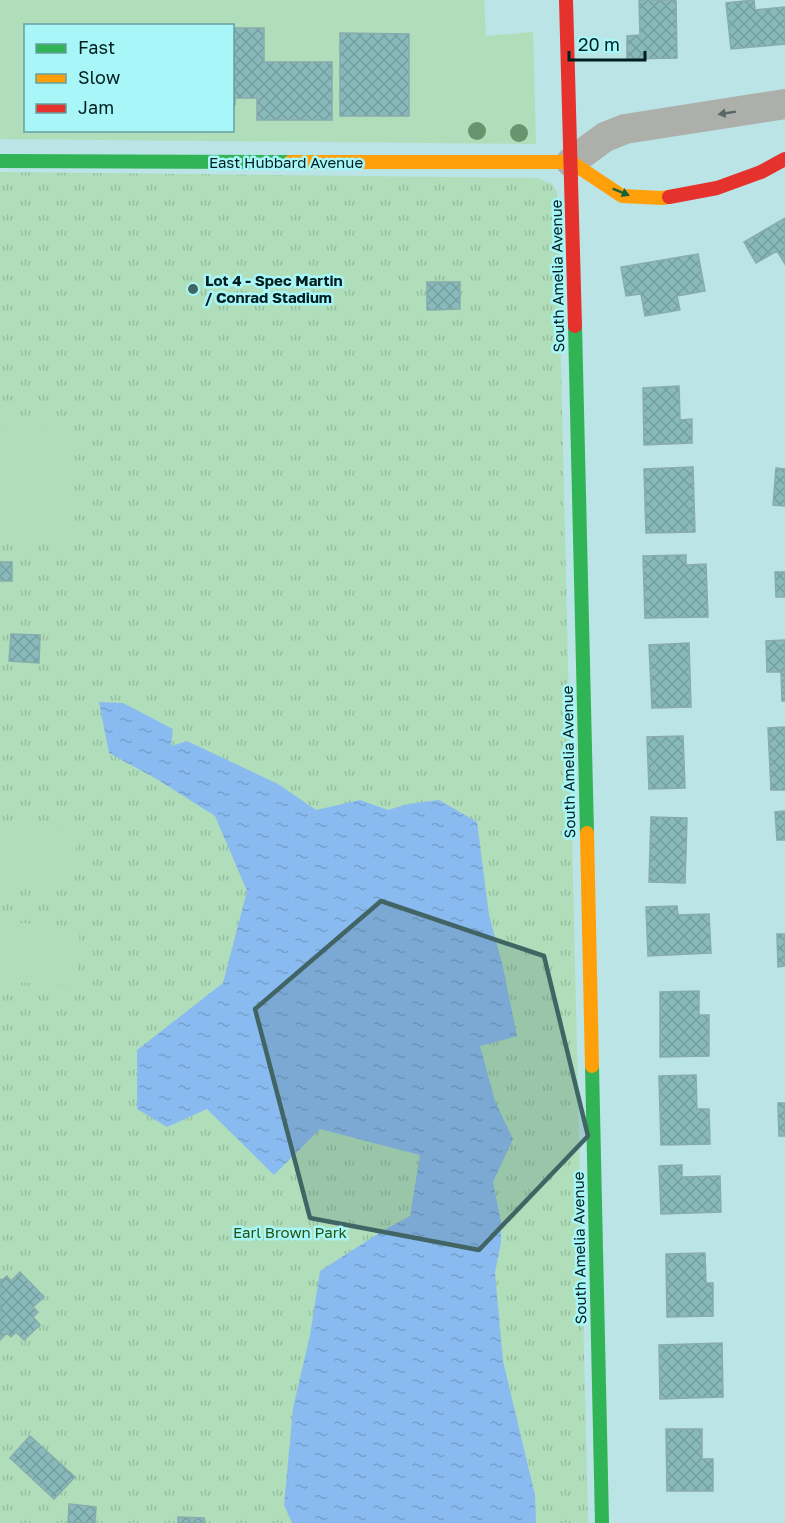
<svg xmlns="http://www.w3.org/2000/svg" width="785" height="1523" font-family="'Golos Text',sans-serif">
<style>
.grass{fill:url(#grass-tufts)}
.garden{fill:#b0deba;fill-rule:evenodd}
.water{fill:url(#water-ripples)}
.building{fill:url(#building-cross-hatch);stroke:#89abac;stroke-width:1.5}
.lines{fill:none;stroke-linecap:round;stroke-linejoin:round}
.street{stroke:#adafaa;stroke-width:30}
.fast{stroke:#30b455;stroke-width:14}
.slow{stroke:#ff9f0a;stroke-width:14}
.jam{stroke:#e5322d;stroke-width:14}
.tree{fill:#68946e}
.oneway{fill:#566765}
.oneway2{fill:#166238}
.marked{fill:#416465;fill-opacity:0.2;stroke:#416465;stroke-width:4.5;stroke-linejoin:round}
.poi-dot{fill:#416465;stroke:#a8f6f7;stroke-width:2}
.labels{text-anchor:middle;dominant-baseline:central;stroke-width:5;stroke-linejoin:round;paint-order:stroke}
.street-label{font-size:15px;fill:#001f20;stroke:#a8f6f7}
.poi-label{font-size:15px;font-weight:bold;fill:#001f20;stroke:#a8f6f7;text-anchor:start}
.park-label{font-size:15px;fill:#24530d;stroke:#a8f6f7}
</style>
<defs>
<pattern id="grass-tufts" width="24" height="20" patternUnits="userSpaceOnUse" patternTransform="scale(1.5)"><rect width="24" height="20" fill="#b0deba"/><path d="M3 7l-1-3M5 7V3M7 7l1-3M15 17l-1-3M17 17v-4M19 17l1-3" fill="none" stroke="#96bea0"/></pattern>
<pattern id="water-ripples" width="26" height="14" patternUnits="userSpaceOnUse" patternTransform="scale(1.5)"><rect width="26" height="14" fill="#8abbf0"/><path d="M2 4q2-2 4 0t4 0M15 11q2-2 4 0t4 0" fill="none" stroke="#75a0ce"/></pattern>
<pattern id="building-cross-hatch" width="8" height="8" patternUnits="userSpaceOnUse" patternTransform="scale(1.5)"><rect width="8" height="8" fill="#88babb"/><path d="M0 0l8 8M0 8l8-8" fill="none" stroke="#749fa0"/></pattern>
</defs>
<rect width="100%" height="100%" fill="#bae4e5"/>
<path class="grass" d="M 0,172 L 538,178 L 552,184 L 557,192 L 588,1523 L 0,1523 Z"/>
<path class="garden" d="M 0,0 L 484,0 L 486,36 L 533,32 L 536,144 L 0,139 ZM 26,26 L 232,26 L 232,130 L 26,130 Z
M 0,425 L 72,425 L 71,540 L 0,540 Z
M 0,827 L 77,831 L 73,890 L 0,886 Z
M 0,922 L 80,927 L 76,986 L 0,981 Z"/>
<path class="water" d="M 99,702 L 123,703 L 173,729 L 171,746 L 187,741 L 278,784 L 316,810 L 360,800 L 388,810 L 408,804 L 439,800 L 477,822 L 489,915 L 503,967 L 517,1036 L 480,1046 L 495,1101 L 513,1139 L 493,1182 L 501,1222 L 501,1242 L 495,1273 L 503,1361 L 535,1495 L 536,1523 L 292,1523 L 284,1505 L 293,1408 L 310,1335 L 320,1271 L 384,1230 L 410,1216 L 420,1155 L 320,1129 L 274,1175 L 207,1109 L 167,1127 L 137,1109 L 137,1050 L 223,983 L 247,891 L 215,816 L 155,778 L 109,753 Z"/>
<path class="building" d="M 639,0 L 676,0 L 677,58 L 627,59 L 627,36 L 640,35 Z
M 754,0 L 755,10 L 785,7 L 785,44 L 731,49 L 726,3 Z
M 232,28 L 264,28 L 264,62 L 332,62 L 332,120 L 257,120 L 257,98 L 235,98 L 235,105 L 232,105 Z
M 340,33 L 409,34 L 409,116 L 340,116 Z
M 785,218 L 785,264 L 777,251 L 756,263 L 744,242 Z
M 698,254 L 705,291 L 677,296 L 680,310 L 645,316 L 641,294 L 626,296 L 621,267 Z
M 427,282 L 460,282 L 460,309 L 427,310 Z
M 679,386 L 680,420 L 692,419 L 692,443 L 644,445 L 643,388 Z
M 693,467 L 695,532 L 646,533 L 644,469 Z
M 776,468 L 785,469 L 785,506 L 773,505 Z
M 686,555 L 686,565 L 706,564 L 708,617 L 645,618 L 643,556 Z
M 0,562 L 12,562 L 12,581 L 0,581 Z
M 775,572 L 785,572 L 785,597 L 776,597 Z
M 11,634 L 40,635 L 39,663 L 9,661 Z
M 785,640 L 785,701 L 782,701 L 781,672 L 767,672 L 766,641 Z
M 689,643 L 691,707 L 652,708 L 649,645 Z
M 785,727 L 785,790 L 771,790 L 768,728 Z
M 683,736 L 685,788 L 649,789 L 647,737 Z
M 785,811 L 785,840 L 777,840 L 775,812 Z
M 651,817 L 687,818 L 685,883 L 649,882 Z
M 677,906 L 678,915 L 709,914 L 711,953 L 648,956 L 646,907 Z
M 777,934 L 785,934 L 785,966 L 778,967 Z
M 699,991 L 699,1015 L 709,1015 L 709,1056 L 660,1057 L 660,992 Z
M 696,1075 L 697,1109 L 709,1109 L 710,1144 L 661,1145 L 659,1076 Z
M 778,1103 L 785,1103 L 785,1136 L 779,1136 Z
M 682,1165 L 682,1177 L 720,1176 L 721,1212 L 661,1214 L 659,1166 Z
M 705,1253 L 706,1283 L 713,1283 L 713,1316 L 667,1317 L 666,1254 Z
M 20,1272 L 44,1297 L 33,1307 L 38,1312 L 33,1317 L 40,1325 L 24,1340 L 16,1332 L 11,1337 L 7,1333 L 0,1340 L 0,1279 L 2,1280 L 7,1276 L 11,1281 Z
M 722,1343 L 723,1397 L 660,1399 L 659,1345 Z
M 666,1429 L 702,1429 L 702,1459 L 713,1459 L 713,1491 L 667,1491 Z
M 30,1436 L 75,1477 L 54,1499 L 10,1458 Z
M 69,1504 L 96,1507 L 95,1523 L 68,1523 Z
M 178,1517 L 204,1518 L 204,1523 L 178,1523 Z"/>
<g class="lines">
<path class="street" d="M 571,162 L 605,137 L 625,129 L 785,104"/>
<path class="fast" d="M 0,161 L 290,162
M 575,326 L 587,833
M 592,1066 L 602,1523"/>
<path class="slow" d="M 290,162 L 571,162 L 622,196 L 662,198 L 669,197
M 587,833 L 592,1066"/>
<path class="jam" d="M 566,0 L 575,326
M 669,197 L 717,188 L 761,172 L 785,159"/>
</g>
<g class="tree">
<circle cx="477" cy="131" r="9"/>
<circle cx="519" cy="133" r="9"/>
</g>
<defs><path id="oneway-solid" d="M-6-.8H1V-3.2L6.5 0L1 3.2V.8H-6Z" transform="scale(1.5)"/></defs>
<use class="oneway" href="#oneway-solid" transform="translate(727 113) rotate(171)"/>
<use class="oneway2" href="#oneway-solid" transform="translate(621 192) rotate(22)"/>
<path class="marked" d="M 381,901 L 544,956 L 588,1136 L 479,1250 L 310,1218 L 255,1009 Z"/>
<circle class="poi-dot" cx="193" cy="289" r="6"/>
<g class="labels">
<g class="street-label">
<text x="286" y="162">East Hubbard Avenue</text>
<text transform="translate(557 276) rotate(-91)">South Amelia Avenue</text>
<text transform="translate(568 762) rotate(-91)">South Amelia Avenue</text>
<text transform="translate(579 1248) rotate(-91)">South Amelia Avenue</text>
</g>
<g class="poi-label">
<text x="205" y="280">Lot 4 - Spec Martin<tspan x="205" dy="17">/ Conrad Stadium</tspan></text>
</g>
<g class="park-label">
<text x="290" y="1232">Earl Brown Park</text>
</g>
</g>
<rect x="24" y="24" width="210" height="108" fill="#a8f6f7" stroke="#65a0a1" stroke-width="1.5"/>
<rect x="36" y="44" width="30" height="9" fill="#30b455" stroke="#65a0a1" stroke-width="1.5"/>
<text x="78" y="54" font-size="18" fill="#001f20">Fast</text>
<rect x="36" y="74" width="30" height="9" fill="#ff9f0a" stroke="#65a0a1" stroke-width="1.5"/>
<text x="78" y="84" font-size="18" fill="#001f20">Slow</text>
<rect x="36" y="104" width="30" height="9" fill="#e5322d" stroke="#65a0a1" stroke-width="1.5"/>
<text x="78" y="114" font-size="18" fill="#001f20">Jam</text>
<path d="M569 51v9h76v-9" fill="none" stroke="#001f20" stroke-width="3"/>
<text x="578" y="51" font-size="18" fill="#001f20" stroke="#a8f6f7" stroke-width="4.5" paint-order="stroke">20 m</text>
</svg>
